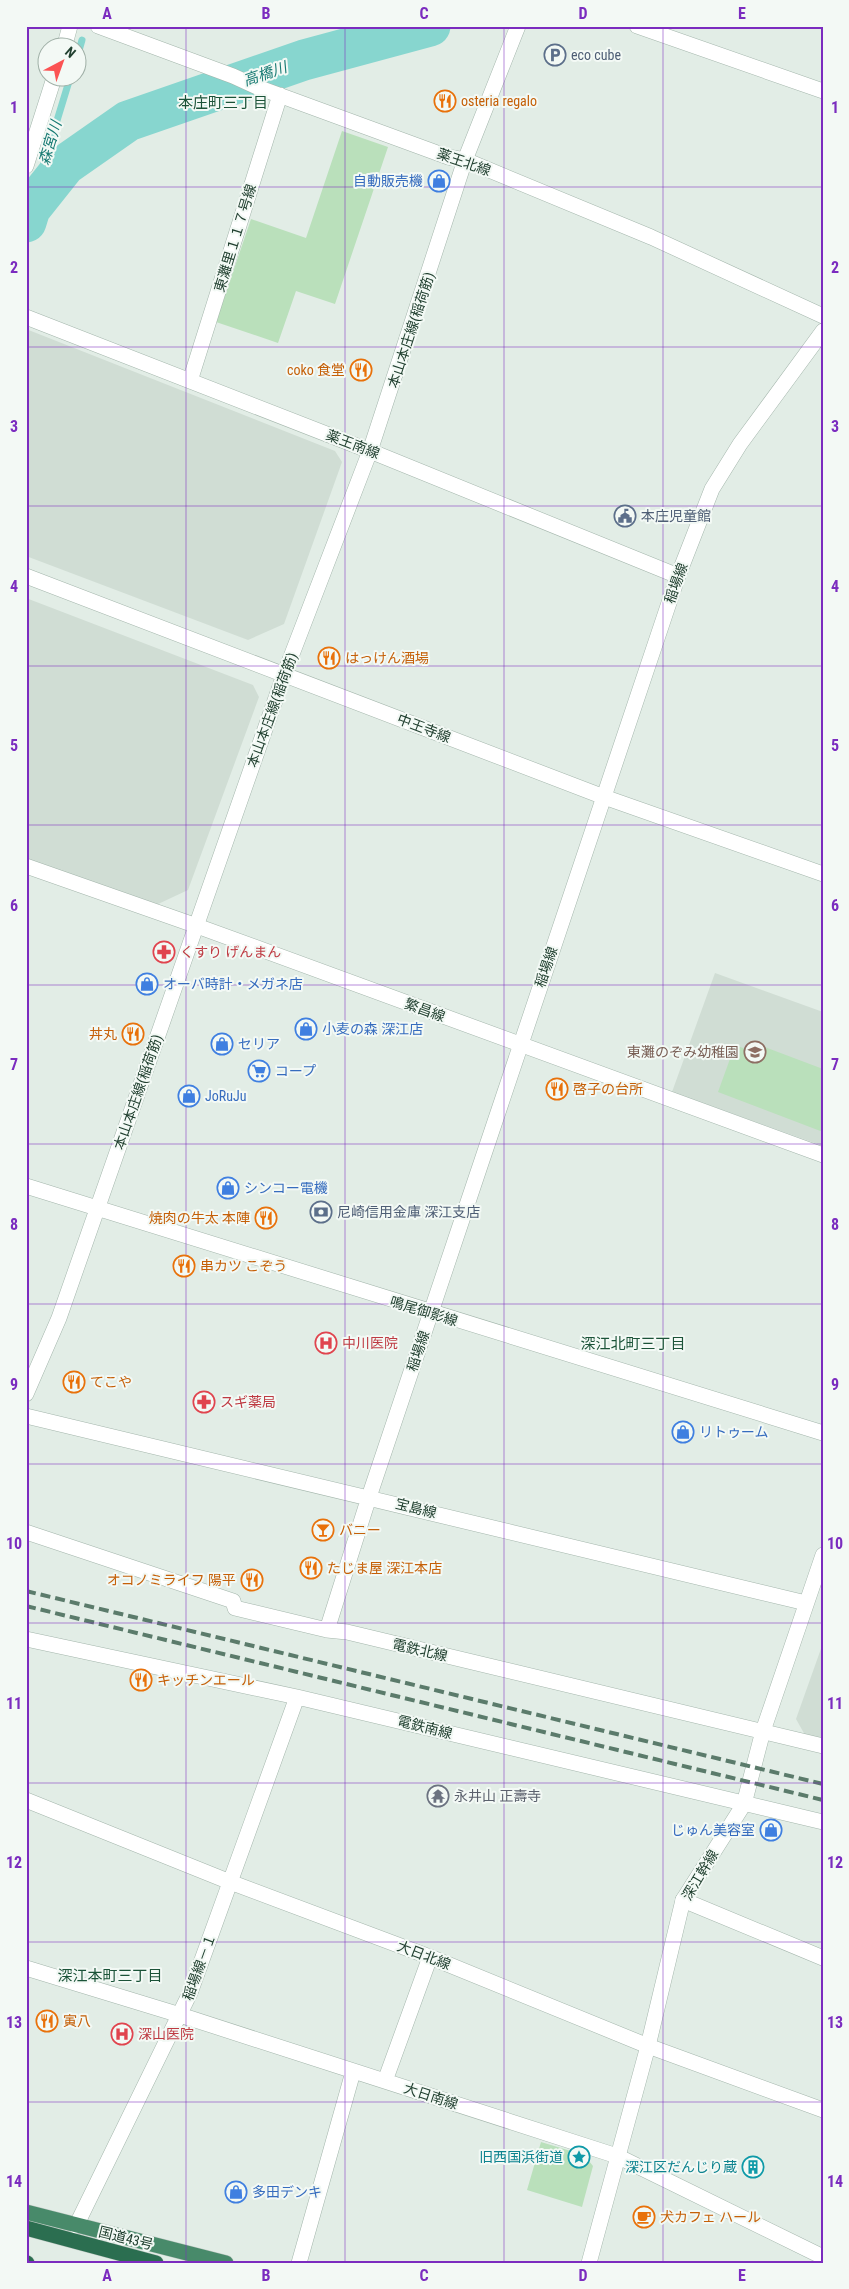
<svg xmlns="http://www.w3.org/2000/svg" width="849" height="2289" font-family="'Roboto Condensed','Noto Sans JP',sans-serif">
<style>
.built{fill:#d0ddd4}
.green{fill:#bae0bb}
.lines{fill:none;stroke-linecap:round;stroke-linejoin:round}
.stream{stroke:#87d6cf;stroke-width:7}
.river{stroke:#87d6cf;stroke-width:41}
.minor-casing{stroke:#a4b6ac;stroke-width:16}
.tertiary-casing{stroke:#a4b6ac;stroke-width:16}
.trunk-casing{stroke:#c1cac5;stroke-width:16}
.motorway-casing{stroke:#c1cac5;stroke-width:16}
.minor{stroke:#fff;stroke-width:15}
.tertiary{stroke:#fff;stroke-width:15}
.trunk{stroke:#488a6a;stroke-width:15}
.motorway{stroke:#2b6e50;stroke-width:15}
.rail{stroke:#5b7b6b;stroke-width:4;stroke-dasharray:10 5;stroke-linecap:butt}
.grid{fill:none;stroke:#7b2cbf;stroke-width:1;stroke-opacity:0.55}
.labels{text-anchor:middle;dominant-baseline:central;stroke-width:4;stroke-linejoin:round;paint-order:stroke}
.service-label{font-size:14px;fill:#4e5e75;stroke:#f3f9f5;text-anchor:start}
.food-label{font-size:14px;fill:#c56008;stroke:#f3f9f5;text-anchor:start}
.street-label{font-size:14px;fill:#214030;stroke:#f3f9f5}
.shop-label{font-size:14px;fill:#366cbe;stroke:#f3f9f5;text-anchor:start}
.health-label{font-size:14px;fill:#be3a42;stroke:#f3f9f5;text-anchor:start}
.education-label{font-size:14px;fill:#785e54;stroke:#f3f9f5;text-anchor:end}
.worship-label{font-size:14px;fill:#5b616d;stroke:#f3f9f5;text-anchor:start}
.culture-label{font-size:14px;fill:#0d838f;stroke:#f3f9f5;text-anchor:end}
.water-label{font-size:15px;font-style:italic;fill:#177a73;stroke:#f3f9f5}
.neighbourhood-label{font-size:15px;fill:#1b5338;stroke:#f3f9f5}
.neatline{fill:none;stroke:#7b2cbf;stroke-width:2}
.grid-label{font-size:16px;text-anchor:middle;font-weight:bold;fill:#7b2cbf}
</style>
<rect width="100%" height="100%" fill="#e2ede6"/>
<path class="built" d="M 26,329 L 335,451 L 342,462 L 284,624 L 248,640 L 26,556 Z
M 26,598 L 253,685 L 259,697 L 188,890 L 156,905 L 26,858 Z
M 715,973 L 823,1012 L 823,1146 L 672,1092 Z
M 823,1643 L 823,1739 L 805,1735 L 796,1719 Z"/>
<path class="green" d="M 342,131 L 388,147 L 335,304 L 296,291 L 278,343 L 216,322 L 251,219 L 306,238 Z
M 735,1045 L 759,1054 L 762,1046 L 823,1069 L 823,1132 L 718,1092 Z
M 541,2142 L 584,2155 L 593,2166 L 582,2207 L 527,2190 Z"/>
<g class="lines">
<path class="stream" d="M 78,54 L 82,40
M 30,209 L 70,78"/>
<path class="river" d="M 26,222 L 30,209 L 65,165 L 128,121 L 304,60 L 430,26"/>
<g class="minor-casing">
<path id="minor" d="M 98,26 L 233,76 L 257,87 L 448,157 L 465,160 L 651,237 L 823,316
M 637,26 L 823,91
M 64,48 L 70,26
M 26,166 L 54,78
M 26,317 L 370,451 L 678,576
M 190,381 L 280,95
M 26,866 L 197,926 L 823,1155
M 26,1416 L 806,1603
M 26,1532 L 233,1601 L 235,1608 L 327,1630 L 347,1632 L 823,1746
M 327,1630 L 369,1497 L 678,576 L 712,489 L 740,444 L 823,331
M 26,1639 L 297,1697 L 823,1822
M 26,1800 L 230,1882 L 430,1957 L 648,2046 L 823,2110
M 683,1900 L 823,1958
M 26,1968 L 180,2015 L 617,2156 L 823,2257
M 385,2081 L 430,1957
M 76,2226 L 190,1993 L 297,1697
M 299,2263 L 353,2072"/>
</g>
<g class="tertiary-casing">
<path id="tertiary" d="M 26,576 L 604,797 L 823,874
M 26,1186 L 823,1433
M 26,1394 L 59,1318 L 284,675 L 370,451 L 465,160 L 518,26
M 589,2263 L 648,2046 L 683,1900 L 744,1804 L 763,1731 L 823,1555"/>
</g>
<g class="trunk-casing">
<path id="trunk" d="M 26,2212 L 226,2263"/>
</g>
<g class="motorway-casing">
<path id="motorway" d="M 26,2228 L 156,2263
M 26,2263 L 27,2263"/>
</g>
<use href="#minor" class="minor"/>
<use href="#tertiary" class="tertiary"/>
<use href="#trunk" class="trunk"/>
<use href="#motorway" class="motorway"/>
<path class="rail" d="M 26,1591 L 823,1784
M 26,1606 L 823,1800"/>
</g>
<path class="grid" d="M 186,26 L 186,2263M 345,26 L 345,2263M 504,26 L 504,2263M 663,26 L 663,2263M 26,187 L 823,187M 26,347 L 823,347M 26,506 L 823,506M 26,666 L 823,666M 26,825 L 823,825M 26,985 L 823,985M 26,1144 L 823,1144M 26,1304 L 823,1304M 26,1464 L 823,1464M 26,1623 L 823,1623M 26,1783 L 823,1783M 26,1942 L 823,1942M 26,2102 L 823,2102"/>
<defs>
<g id="parking-ring" transform="scale(1.125)"><circle r="9.5" fill="#f3f9f5" stroke="#5c6f8a" stroke-width="1.5"/><path d="M-3.5-5.5H1a3.5 3.5 0 0 1 0 7H-1V5.5H-3.5ZM-1-3.4V-.6H.8a1.4 1.4 0 0 0 0-2.8Z" fill="#5c6f8a"/></g>
<g id="restaurant-ring" transform="scale(1.125)"><circle r="9.5" fill="#f3f9f5" stroke="#e8710a" stroke-width="1.5"/><path d="M-5-6h1v4h1v-4h1v4h1v-4h1v5L-1.5 .5V6h-2V.5L-5-1ZM5-6V6H3V1.5H1.5Q1.5-4 5-6Z" fill="#e8710a"/></g>
<g id="shop-ring" transform="scale(1.125)"><circle r="9.5" fill="#f3f9f5" stroke="#3f7fe0" stroke-width="1.5"/><path d="M-5-2.5h2.3a2.7 3.5 0 0 1 5.4 0H5L5.5 6h-11ZM-1.5-2.5h3a1.5 2.3 0 0 0-3 0Z" fill="#3f7fe0"/></g>
<g id="civic-ring" transform="scale(1.125)"><circle r="9.5" fill="#f3f9f5" stroke="#5c6f8a" stroke-width="1.5"/><path d="M-.6-6.5H3V-4.5H.6V-3L4-1V1h2V6H-6V1h2V-1L-.6-3ZM-1.2 2.5V6h2.4V2.5Z" fill="#5c6f8a"/></g>
<g id="pharmacy-ring" transform="scale(1.125)"><circle r="9.5" fill="#f3f9f5" stroke="#e0444e" stroke-width="1.5"/><path d="M-2-6h4v4h4v4h-4v4h-4v-4h-4v-4h4Z" fill="#e0444e"/></g>
<g id="school-ring" transform="scale(1.125)"><circle r="9.5" fill="#f3f9f5" stroke="#8d6e63" stroke-width="1.5"/><path d="M0-5L7-2L0 1L-7-2ZM-4 1L0 2.5L4 1V4Q0 6-4 4Z" fill="#8d6e63"/></g>
<g id="supermarket-ring" transform="scale(1.125)"><circle r="9.5" fill="#f3f9f5" stroke="#3f7fe0" stroke-width="1.5"/><path d="M-6-5.5h2.5l.6 2H6L4.5 2H-2.5L-4.4-4H-6ZM-1.5 3.2a1.3 1.3 0 1 0 .1 0ZM3 3.2a1.3 1.3 0 1 0 .1 0Z" fill="#3f7fe0"/></g>
<g id="bank-ring" transform="scale(1.125)"><circle r="9.5" fill="#f3f9f5" stroke="#5c6f8a" stroke-width="1.5"/><path d="M-6-4H6V4H-6ZM0-2.3a2.3 2.3 0 1 0 0 4.6a2.3 2.3 0 1 0 0-4.6Z" fill="#5c6f8a"/></g>
<g id="hospital-ring" transform="scale(1.125)"><circle r="9.5" fill="#f3f9f5" stroke="#e0444e" stroke-width="1.5"/><path d="M-5-5h3v3.5h4V-5h3V5h-3V1.5h-4V5h-3Z" fill="#e0444e"/></g>
<g id="bar-ring" transform="scale(1.125)"><circle r="9.5" fill="#f3f9f5" stroke="#e8710a" stroke-width="1.5"/><path d="M-6-5H6L.8 .8V4.5H3.5V6h-7V4.5H-.8V.8Z" fill="#e8710a"/></g>
<g id="temple-ring" transform="scale(1.125)"><circle r="9.5" fill="#f3f9f5" stroke="#6b7280" stroke-width="1.5"/><path d="M0-6L5-2H3V0L6.5 2.5H4V6H1.5V3h-3V6H-4V2.5H-6.5L-3 0V-2H-5Z" fill="#6b7280"/></g>
<g id="sight-ring" transform="scale(1.125)"><circle r="9.5" fill="#f3f9f5" stroke="#0f9aa8" stroke-width="1.5"/><path d="M0-6L1.8-2.2L6-1.7L2.9 1.2L3.7 5.4L0 3.3L-3.7 5.4L-2.9 1.2L-6-1.7L-1.8-2.2Z" fill="#0f9aa8"/></g>
<g id="building-ring" transform="scale(1.125)"><circle r="9.5" fill="#f3f9f5" stroke="#0f9aa8" stroke-width="1.5"/><path d="M-4-6H4V6H1V3H-1V6H-4ZM-2.5-4.3h1.7v1.8h-1.7ZM.8-4.3h1.7v1.8H.8ZM-2.5-1h1.7V.8h-1.7ZM.8-1h1.7V.8H.8Z" fill="#0f9aa8"/></g>
<g id="cafe-ring" transform="scale(1.125)"><circle r="9.5" fill="#f3f9f5" stroke="#e8710a" stroke-width="1.5"/><path d="M-5.5-4.5H6V0H3Q3 3.5 0 3.5H-2.5Q-5.5 3.5-5.5 0ZM3-3.2v2h1.7v-2ZM-6 4.5H4V6H-6Z" fill="#e8710a"/></g>
</defs>
<g fill-rule="evenodd">
<use href="#parking-ring" x="555" y="55"/>
<use href="#restaurant-ring" x="445" y="101"/>
<use href="#shop-ring" x="439" y="181"/>
<use href="#restaurant-ring" x="361" y="370"/>
<use href="#civic-ring" x="625" y="516"/>
<use href="#restaurant-ring" x="329" y="658"/>
<use href="#pharmacy-ring" x="164" y="952"/>
<use href="#shop-ring" x="147" y="984"/>
<use href="#shop-ring" x="306" y="1029"/>
<use href="#restaurant-ring" x="133" y="1034"/>
<use href="#shop-ring" x="222" y="1044"/>
<use href="#school-ring" x="755" y="1052"/>
<use href="#supermarket-ring" x="259" y="1071"/>
<use href="#restaurant-ring" x="557" y="1089"/>
<use href="#shop-ring" x="189" y="1096"/>
<use href="#shop-ring" x="228" y="1188"/>
<use href="#bank-ring" x="321" y="1212"/>
<use href="#restaurant-ring" x="266" y="1218"/>
<use href="#restaurant-ring" x="184" y="1266"/>
<use href="#hospital-ring" x="326" y="1343"/>
<use href="#restaurant-ring" x="74" y="1382"/>
<use href="#pharmacy-ring" x="204" y="1402"/>
<use href="#shop-ring" x="683" y="1432"/>
<use href="#bar-ring" x="323" y="1530"/>
<use href="#restaurant-ring" x="311" y="1568"/>
<use href="#restaurant-ring" x="252" y="1580"/>
<use href="#restaurant-ring" x="141" y="1680"/>
<use href="#temple-ring" x="438" y="1796"/>
<use href="#shop-ring" x="771" y="1830"/>
<use href="#restaurant-ring" x="47" y="2021"/>
<use href="#hospital-ring" x="122" y="2034"/>
<use href="#sight-ring" x="579" y="2157"/>
<use href="#building-ring" x="753" y="2167"/>
<use href="#shop-ring" x="236" y="2192"/>
<use href="#cafe-ring" x="644" y="2217"/>
</g>
<g class="labels">
<g class="service-label">
<text x="571" y="55">eco cube</text>
<text x="641" y="516">本庄児童館</text>
<text x="337" y="1212">尼崎信用金庫 深江支店</text>
</g>
<g class="food-label">
<text x="461" y="101">osteria regalo</text>
<text x="345" y="370" text-anchor="end">coko 食堂</text>
<text x="345" y="658">はっけん酒場</text>
<text x="117" y="1034" text-anchor="end">丼丸</text>
<text x="573" y="1089">啓子の台所</text>
<text x="250" y="1218" text-anchor="end">焼肉の牛太 本陣</text>
<text x="200" y="1266">串カツ こぞう</text>
<text x="90" y="1382">てこや</text>
<text x="339" y="1530">バニー</text>
<text x="327" y="1568">たじま屋 深江本店</text>
<text x="236" y="1580" text-anchor="end">オコノミライフ 陽平</text>
<text x="157" y="1680">キッチンエール</text>
<text x="63" y="2021">寅八</text>
<text x="660" y="2217">犬カフェ ハール</text>
</g>
<g class="street-label">
<text transform="translate(464 162) rotate(19)">薬王北線</text>
<text transform="translate(235 238) rotate(-73)">東灘里１１７号線</text>
<text transform="translate(411 330) rotate(-72)">本山本庄線(稲荷筋)</text>
<text transform="translate(353 444) rotate(21)">薬王南線</text>
<text transform="translate(676 583) rotate(-70)">稲場線</text>
<text transform="translate(272 710) rotate(-70)">本山本庄線(稲荷筋)</text>
<text transform="translate(424 728) rotate(21)">中王寺線</text>
<text transform="translate(546 967) rotate(-71)">稲場線</text>
<text transform="translate(425 1010) rotate(20)">繁昌線</text>
<text transform="translate(138 1092) rotate(-71)">本山本庄線(稲荷筋)</text>
<text transform="translate(424 1311) rotate(17)">鳴尾御影線</text>
<text transform="translate(418 1351) rotate(-71)">稲場線</text>
<text transform="translate(416 1508) rotate(14)">宝島線</text>
<text transform="translate(420 1650) rotate(13)">電鉄北線</text>
<text transform="translate(425 1727) rotate(14)">電鉄南線</text>
<text transform="translate(700 1875) rotate(-59)">深江幹線</text>
<text transform="translate(424 1955) rotate(21)">大日北線</text>
<text transform="translate(199 1967) rotate(-70)">稲場線－１</text>
<text transform="translate(431 2096) rotate(18)">大日南線</text>
<text transform="translate(126 2238) rotate(14)">国道43号</text>
</g>
<g class="shop-label">
<text x="423" y="181" text-anchor="end">自動販売機</text>
<text x="163" y="984">オーバ時計・メガネ店</text>
<text x="322" y="1029">小麦の森 深江店</text>
<text x="238" y="1044">セリア</text>
<text x="275" y="1071">コープ</text>
<text x="205" y="1096">JoRuJu</text>
<text x="244" y="1188">シンコー電機</text>
<text x="699" y="1432">リトゥーム</text>
<text x="755" y="1830" text-anchor="end">じゅん美容室</text>
<text x="252" y="2192">多田デンキ</text>
</g>
<g class="health-label">
<text x="180" y="952">くすり げんまん</text>
<text x="342" y="1343">中川医院</text>
<text x="220" y="1402">スギ薬局</text>
<text x="138" y="2034">深山医院</text>
</g>
<g class="education-label">
<text x="739" y="1052">東灘のぞみ幼稚園</text>
</g>
<g class="worship-label">
<text x="454" y="1796">永井山 正壽寺</text>
</g>
<g class="culture-label">
<text x="563" y="2157">旧西国浜街道</text>
<text x="737" y="2167">深江区だんじり蔵</text>
</g>
<g class="water-label">
<text transform="translate(265 74) rotate(-19)">高橋川</text>
<text transform="translate(50 143) rotate(-73)">森宮川</text>
</g>
<g class="neighbourhood-label">
<text x="223" y="103">本庄町三丁目</text>
<text x="633" y="1344">深江北町三丁目</text>
<text x="110" y="1976">深江本町三丁目</text>
</g>
</g>
<rect width="849" height="2289" fill="none" stroke="#f3f9f5" stroke-width="55"/>
<g transform="translate(62 62) rotate(41)"><circle r="24" fill="#f3f9f5" stroke="#9fafa6"/>
<path d="M0-4L9 19L0 12L-9 19Z" fill="#fb5353"/>
<text y="-8" font-size="14" font-weight="bold" text-anchor="middle" fill="#214030">N</text>
</g>
<rect x="28" y="28" width="794" height="2234" class="neatline"/>
<g class="grid-label">
<text x="107" y="19">A</text>
<text x="266" y="19">B</text>
<text x="424" y="19">C</text>
<text x="583" y="19">D</text>
<text x="742" y="19">E</text>
<text x="14" y="113">1</text>
<text x="835" y="113">1</text>
<text x="14" y="273">2</text>
<text x="835" y="273">2</text>
<text x="14" y="432">3</text>
<text x="835" y="432">3</text>
<text x="14" y="592">4</text>
<text x="835" y="592">4</text>
<text x="14" y="751">5</text>
<text x="835" y="751">5</text>
<text x="14" y="911">6</text>
<text x="835" y="911">6</text>
<text x="14" y="1070">7</text>
<text x="835" y="1070">7</text>
<text x="14" y="1230">8</text>
<text x="835" y="1230">8</text>
<text x="14" y="1390">9</text>
<text x="835" y="1390">9</text>
<text x="14" y="1549">10</text>
<text x="835" y="1549">10</text>
<text x="14" y="1709">11</text>
<text x="835" y="1709">11</text>
<text x="14" y="1868">12</text>
<text x="835" y="1868">12</text>
<text x="14" y="2028">13</text>
<text x="835" y="2028">13</text>
<text x="14" y="2187">14</text>
<text x="835" y="2187">14</text>
<text x="107" y="2281">A</text>
<text x="266" y="2281">B</text>
<text x="424" y="2281">C</text>
<text x="583" y="2281">D</text>
<text x="742" y="2281">E</text>
</g>
</svg>
